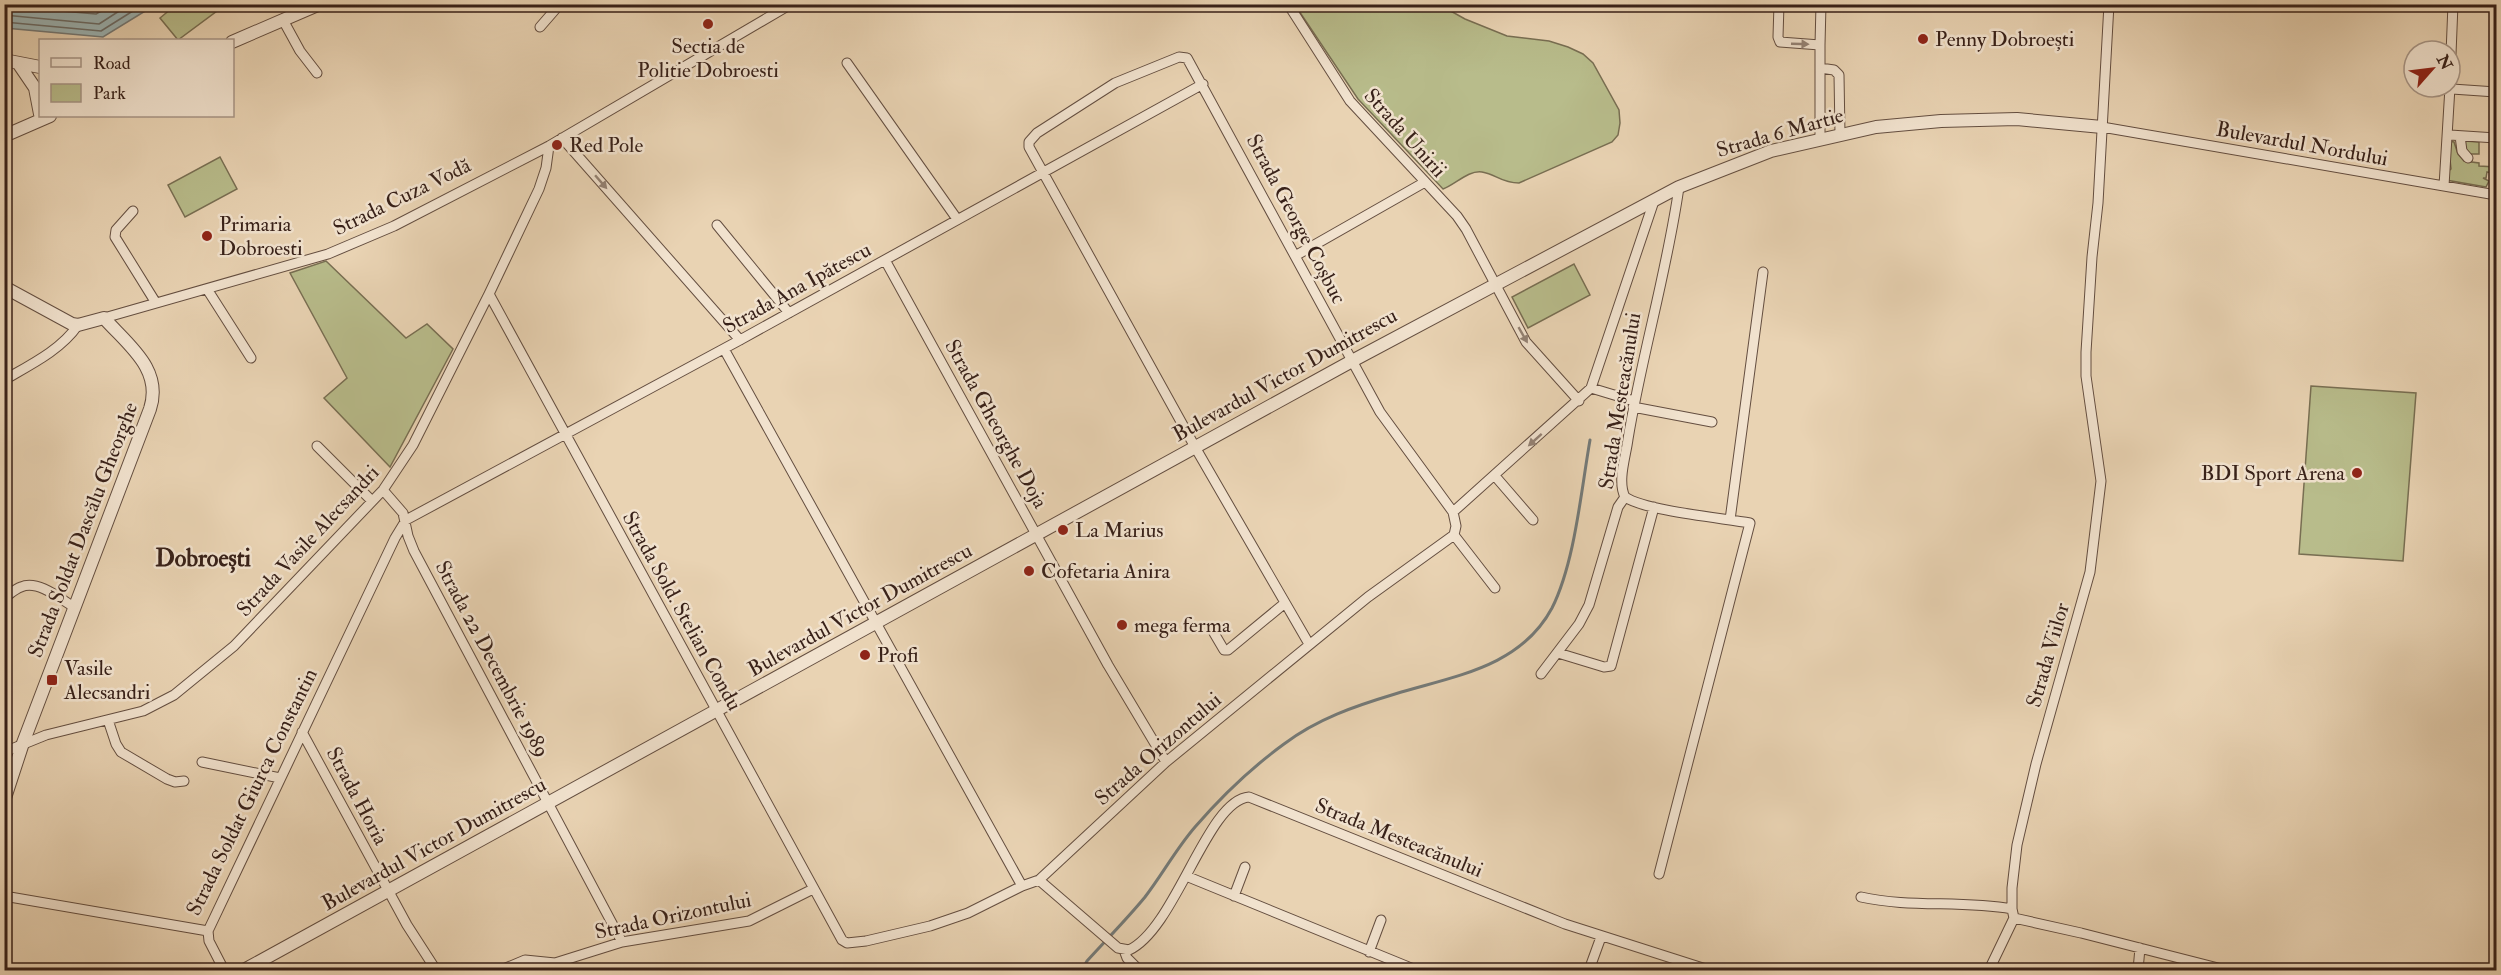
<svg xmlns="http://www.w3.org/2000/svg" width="2501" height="975" font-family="'IM FELL Double Pica',serif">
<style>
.green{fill:#b8bc8b;stroke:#786e52;stroke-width:1.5}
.water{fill:#9cb6b7;stroke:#747a78;stroke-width:1.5}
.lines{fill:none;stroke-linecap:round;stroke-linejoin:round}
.shore{stroke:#6a6c68;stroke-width:1.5}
.stream{stroke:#747a78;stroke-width:3}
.minor-casing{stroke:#644e40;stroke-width:11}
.tertiary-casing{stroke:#644e40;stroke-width:14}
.minor{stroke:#f1e2ce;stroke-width:9}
.tertiary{stroke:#f1e2ce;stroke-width:12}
.oneway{fill:#948274}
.poi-dot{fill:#8f2418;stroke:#f1e2ce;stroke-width:2}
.labels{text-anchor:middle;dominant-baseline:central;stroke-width:5;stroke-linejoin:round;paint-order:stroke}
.poi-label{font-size:21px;fill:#382119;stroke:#f1e2ce;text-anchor:start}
.street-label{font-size:21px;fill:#382119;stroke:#f1e2ce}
.quarter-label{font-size:24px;font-weight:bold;fill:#382119;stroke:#f1e2ce}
</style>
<rect width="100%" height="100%" fill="#e9d3b3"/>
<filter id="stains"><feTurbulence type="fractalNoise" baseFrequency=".00333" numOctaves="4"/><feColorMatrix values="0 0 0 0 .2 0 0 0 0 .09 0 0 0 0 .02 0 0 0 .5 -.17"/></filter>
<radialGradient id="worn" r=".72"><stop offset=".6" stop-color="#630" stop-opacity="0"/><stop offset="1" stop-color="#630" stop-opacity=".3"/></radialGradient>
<path class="green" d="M 177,4 L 225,4 L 225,5 L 178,40 L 160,18 Z
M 1295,5 L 1440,5 L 1465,19 L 1507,36 L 1549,41 L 1568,47 L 1583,54 L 1593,63 L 1619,110 L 1620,123 L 1618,135 L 1612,142 L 1519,183 C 1501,183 1496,174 1482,172 C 1468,170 1455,185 1443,189 L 1358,99 Z
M 2448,141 L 2454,142 L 2458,154 L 2464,161 L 2479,163 L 2479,166 L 2496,167 L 2496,179 L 2496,174 L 2487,172 L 2486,178 L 2483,178 L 2489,181 L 2486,187 L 2446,180 L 2446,173 L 2451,169 Z
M 2464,141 L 2479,142 L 2479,154 L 2470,154 L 2465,149 Z
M 220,157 L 237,189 L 185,217 L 168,185 Z
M 326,261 L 406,338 L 427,324 L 453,349 L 390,467 L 324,398 L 347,378 L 290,273 Z
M 1574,264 L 1590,295 L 1528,328 L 1512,297 Z
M 2311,386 L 2416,393 L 2403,561 L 2299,554 Z"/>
<path class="water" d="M 5,4 L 155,4 L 155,5 L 103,37 L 5,28 Z"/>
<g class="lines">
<path class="shore" d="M 4,6 L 96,14 L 113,4
M 4,15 L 99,24 L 130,4
M 4,22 L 101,31 L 144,4"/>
<path class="stream" d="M 1082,970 L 1087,961 C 1106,940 1127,919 1145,897 C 1162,875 1176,849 1195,827 C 1221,797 1251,768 1284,744 C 1317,719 1355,706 1395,694 C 1453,676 1520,668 1552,608 C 1575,562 1581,491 1590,440"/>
<g class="minor-casing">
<path id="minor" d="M 1288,4 L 1350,101 L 1457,216 L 1466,229 L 1526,342 L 1579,401
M 1779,4 L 1778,37 L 1780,42 L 1820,45 L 1821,4
M 283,20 L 300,51 L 317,73
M 540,27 L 560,4
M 847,63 L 957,219
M 1820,68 L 1834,70 L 1839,75 L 1840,134
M 2450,79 L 2453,4
M 2452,89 L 2496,92
M 2102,127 L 2496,195
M 2450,135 L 2496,138
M 2460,136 L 2462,151 L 2468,158
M 562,138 L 740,340
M 1820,138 L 1820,45
M 2444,186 L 2450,87
M 133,211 L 116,230 L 115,237 L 156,303
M 717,225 L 789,313
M 1295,256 L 1425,182
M 885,260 L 1108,665 L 1166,762
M 207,289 L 251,358
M 489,294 L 842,940 L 847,943 L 866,941 L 930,926 L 968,913 L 1022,886 L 1039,880 L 1166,762 L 1368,597 L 1454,535 L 1456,526 L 1453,512 L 1380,412 L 1187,58 L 1179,57 L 1115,83 L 1037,133 L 1029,142 L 1029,147 L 1195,447 L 1309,644
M 104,318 L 328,254 L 394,226 L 549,146 L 791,4
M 724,349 L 1022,886
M 4,380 C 30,365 61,350 78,325
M 1591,388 L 1634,401
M 1633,407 L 1712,422
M 317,446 L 372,501
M 1495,476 L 1533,520
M 383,490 L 403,513 L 408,536 L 414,551 L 622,942
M 1625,497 C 1646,511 1722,518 1750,523 L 1659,874
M 1625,497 C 1617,481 1626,456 1628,439 C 1642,354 1667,272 1679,187
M 1453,512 L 1591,388 L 1654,201
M 1730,520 L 1763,272
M 1454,535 L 1495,588
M 4,598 C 10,594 15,589 21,587 C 38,579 62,600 75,608
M 1214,633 L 1224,650 L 1228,650 L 1285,603
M 1558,653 L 1604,667 L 1611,666 L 1654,507
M 1541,674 L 1579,624 L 1589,605 L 1618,507 L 1625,497
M 108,720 L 116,744 L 121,752 L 167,779 L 175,782 L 184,781
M 302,732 L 407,925 L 436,970
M 4,752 L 46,735 L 143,711 L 174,695 L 234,646 L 383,490 L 413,445 L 489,294 L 539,189 L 546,168 L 549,146
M 202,762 L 280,778
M 1186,876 L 1416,970
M 1039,880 L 1118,948 L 1129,950 C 1176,928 1207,800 1249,797 L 1565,924 L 1709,970
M 4,896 L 208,931
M 1234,896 L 1245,867
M 1861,897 C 1910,908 1962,900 2012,909
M 2014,918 L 2012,909 L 2012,888 L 2017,845 L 2036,764 L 2090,572 L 2101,481 L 2086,376 L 2086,352 L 2092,257 L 2098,203 L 2109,4
M 2014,918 L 2081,933 L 2226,970
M 208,931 L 395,538 L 406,520 L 740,340 L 1203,84
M 208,931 L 209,941 L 224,970
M 1124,950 L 1127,958 L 1139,970
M 1369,952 L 1381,920
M 501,970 L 525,960 L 555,963 L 622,942 L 749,921 L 813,889
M 1589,970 L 1601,937
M 1989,970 L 2014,918
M 2138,970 L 2140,948"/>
</g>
<g class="tertiary-casing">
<path id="tertiary" d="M 232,42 L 320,4
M 4,60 L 40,67
M 18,63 L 35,88 L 40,114
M 4,136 L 50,116
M 4,287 L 72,324 L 78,325 L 104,318 C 128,345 163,369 150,409 L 23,743 L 4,801
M 4,961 L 5,970
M 244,970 L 1352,361 L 1679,187 L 1771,151 L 1876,127 L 1941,121 L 2017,119 L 2102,127"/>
</g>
<use href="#minor" class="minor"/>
<use href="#tertiary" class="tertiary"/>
</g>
<defs><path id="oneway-solid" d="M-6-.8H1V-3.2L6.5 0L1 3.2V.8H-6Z" transform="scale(1.5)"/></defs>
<g class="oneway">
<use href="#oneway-solid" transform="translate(1800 44) rotate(2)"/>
<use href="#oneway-solid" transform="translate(601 182) rotate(49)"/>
<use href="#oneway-solid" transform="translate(1523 335) rotate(60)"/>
<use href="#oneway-solid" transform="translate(1535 440) rotate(138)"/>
</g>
<g class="poi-dot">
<circle cx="708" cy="24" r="6"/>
<circle cx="1923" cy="39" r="6"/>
<circle cx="557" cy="145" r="6"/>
<circle cx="207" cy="236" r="6"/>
<circle cx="2357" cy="473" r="6"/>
<circle cx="1063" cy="530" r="6"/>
<circle cx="1029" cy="571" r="6"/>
<circle cx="1122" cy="625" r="6"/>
<circle cx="865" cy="655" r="6"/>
<rect x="46" y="674" width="12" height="12" rx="3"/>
</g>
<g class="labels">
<g class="poi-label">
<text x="1935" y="39">Penny Dobroești</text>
<text x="708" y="46" text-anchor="middle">Sectia de<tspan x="708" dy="24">Politie Dobroesti</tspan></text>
<text x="569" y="145">Red Pole</text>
<text x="219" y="224">Primaria<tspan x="219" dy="24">Dobroesti</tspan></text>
<text x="2345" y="473" text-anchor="end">BDI Sport Arena</text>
<text x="1075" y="530">La Marius</text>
<text x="1041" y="571">Cofetaria Anira</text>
<text x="1134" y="625">mega ferma</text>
<text x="877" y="655">Profi</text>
<text x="64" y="668">Vasile<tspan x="64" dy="24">Alecsandri</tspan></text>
</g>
<g class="street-label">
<text transform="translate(1405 133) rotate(48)">Strada Unirii</text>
<text transform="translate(1780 133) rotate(-16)">Strada 6 Martie</text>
<text transform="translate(2302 144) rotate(10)">Bulevardul Nordului</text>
<text transform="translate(402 197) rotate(-26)">Strada Cuza Vodă</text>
<text transform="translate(1296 219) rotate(62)">Strada George Coșbuc</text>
<text transform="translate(797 288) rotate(-29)">Strada Ana Ipătescu</text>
<text transform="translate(1285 375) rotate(-29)">Bulevardul Victor Dumitrescu</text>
<text transform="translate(1620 401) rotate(-81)">Strada Mesteacănului</text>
<text transform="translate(996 424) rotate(61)">Strada Gheorghe Doja</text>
<text transform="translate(83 530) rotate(-69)">Strada Soldat Dascălu Gheorghe</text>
<text transform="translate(308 541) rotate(-47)">Strada Vasile Alecsandri</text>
<text transform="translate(860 610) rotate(-29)">Bulevardul Victor Dumitrescu</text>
<text transform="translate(682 611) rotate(61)">Strada Sold. Stelian Condu</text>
<text transform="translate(2048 655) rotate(-74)">Strada Viilor</text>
<text transform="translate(492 659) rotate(62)">Strada 22 Decembrie 1989</text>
<text transform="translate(1158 749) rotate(-41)">Strada Orizontului</text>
<text transform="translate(252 792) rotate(-64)">Strada Soldat Giurca Constantin</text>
<text transform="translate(357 796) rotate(62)">Strada Horia</text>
<text transform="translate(1399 838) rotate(22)">Strada Mesteacănului</text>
<text transform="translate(434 844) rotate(-29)">Bulevardul Victor Dumitrescu</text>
<text transform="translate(673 916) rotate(-12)">Strada Orizontului</text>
</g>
<g class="quarter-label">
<text x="203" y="558">Dobroești</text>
</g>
</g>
<rect width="2501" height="975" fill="none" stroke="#e9d3b3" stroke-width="24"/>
<rect x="6" y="6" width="2489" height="963" fill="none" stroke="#382119" stroke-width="3"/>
<rect x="12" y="12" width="2477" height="951" fill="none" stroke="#382119" stroke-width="1.5"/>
<rect x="39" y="39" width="195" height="78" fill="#f1e2ce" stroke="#a79586" stroke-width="1.5"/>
<rect x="51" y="58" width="30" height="9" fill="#f1e2ce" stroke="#a79586" stroke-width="1.5"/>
<text x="93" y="69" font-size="18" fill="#382119">Road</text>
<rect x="51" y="84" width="30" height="18" fill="#b8bc8b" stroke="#a79586" stroke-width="1.5"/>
<text x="93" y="99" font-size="18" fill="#382119">Park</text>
<g transform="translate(2432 69) rotate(62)"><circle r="28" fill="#f1e2ce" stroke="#a79586" stroke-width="1.5"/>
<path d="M0-4.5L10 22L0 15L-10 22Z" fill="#8f2418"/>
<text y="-9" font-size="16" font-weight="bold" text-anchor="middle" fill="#382119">N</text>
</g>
<rect width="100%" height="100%" filter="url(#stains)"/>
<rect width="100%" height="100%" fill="url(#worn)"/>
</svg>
